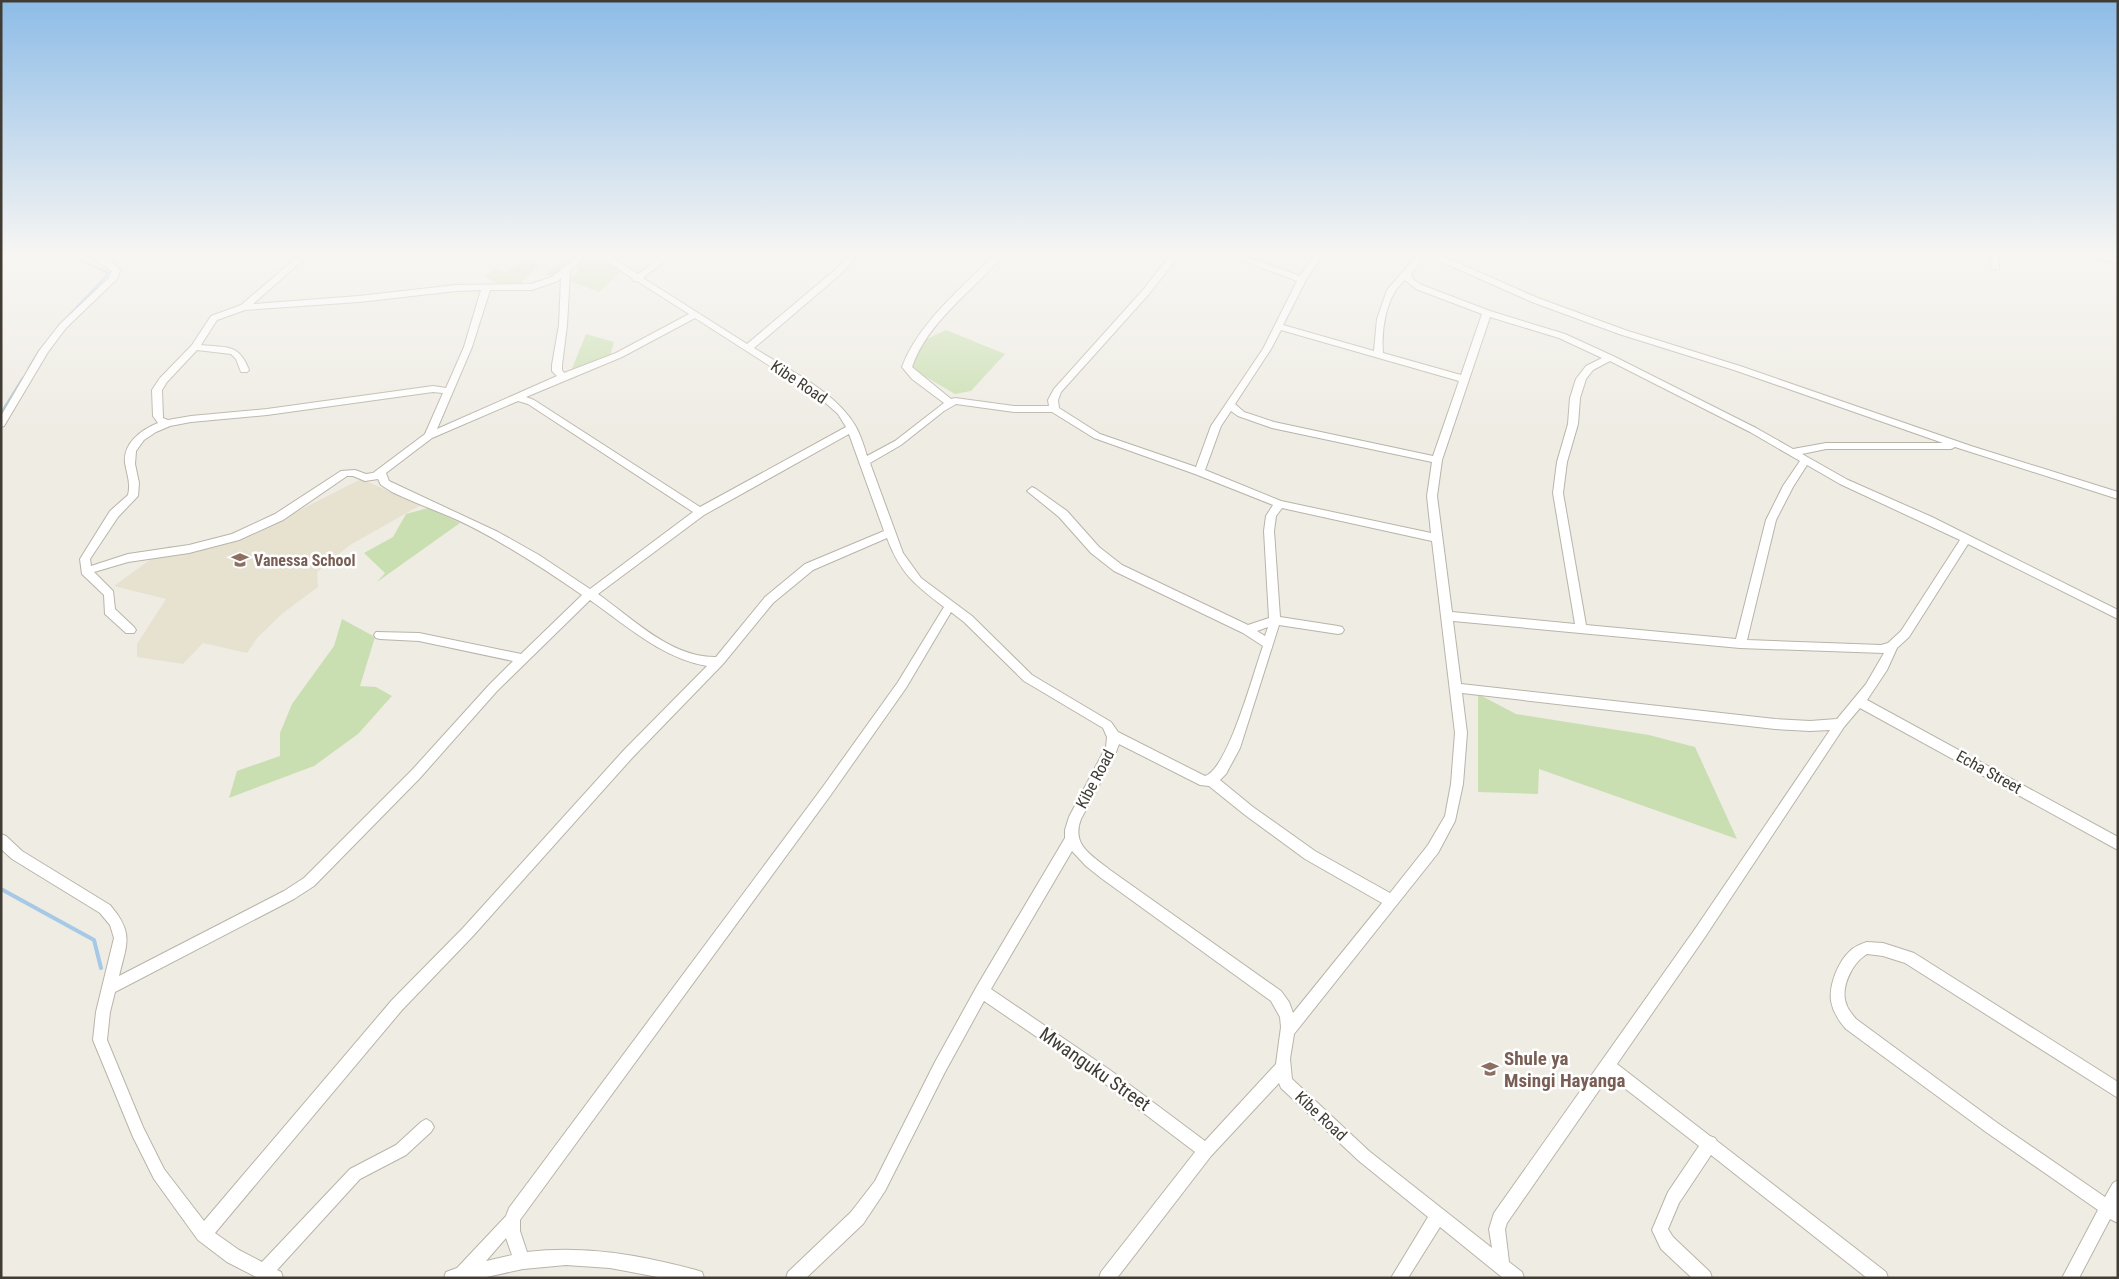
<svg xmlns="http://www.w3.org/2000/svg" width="2119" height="1279" font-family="'Roboto Condensed',sans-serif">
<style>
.education{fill:#e7e1cf}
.green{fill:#c9dfb1}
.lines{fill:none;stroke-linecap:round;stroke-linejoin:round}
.stream-far1{stroke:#a6c9e6;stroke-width:2.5}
.stream{stroke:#a6c9e6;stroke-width:4}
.minor-casing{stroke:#b9b4a8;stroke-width:2}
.minor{fill:#fff;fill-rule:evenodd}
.labels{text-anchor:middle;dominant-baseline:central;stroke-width:5;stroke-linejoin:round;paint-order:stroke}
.street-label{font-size:16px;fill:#403c34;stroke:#fff}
.education-label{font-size:16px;font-weight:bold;fill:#785e54;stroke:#fff;text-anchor:start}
.near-education-label{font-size:19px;font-weight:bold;fill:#785e54;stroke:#fff;text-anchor:start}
.near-street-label{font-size:19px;fill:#403c34;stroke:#fff}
</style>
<rect width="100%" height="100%" fill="#efece4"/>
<path class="education" d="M 361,479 L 421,505 L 350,545 L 317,572 L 318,587 L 283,613 L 258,637 L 247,653 L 203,643 L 183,664 L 137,657 L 137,644 L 166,599 L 114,586 L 169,546 L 208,549 L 247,537 Z"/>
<path class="green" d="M 532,253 L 551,253 L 520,284 L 499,284 L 484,276 L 496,269 L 507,273 Z
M 570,254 L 596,255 L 623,270 L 599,292 L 569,281 L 580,268 L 571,264 L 555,277 L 545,275 Z
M 946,330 L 1005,354 L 971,391 L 955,394 L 909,367 L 927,339 Z
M 586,334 L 614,342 L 610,356 L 571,371 Z
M 428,508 L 460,523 L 377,582 L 385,573 L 364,553 L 393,537 L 406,514 Z
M 342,619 L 375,637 L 360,686 L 376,687 L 392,696 L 358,734 L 314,766 L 229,798 L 237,771 L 280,756 L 280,733 L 292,704 L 334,646 Z
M 1478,694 L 1516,714 L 1649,735 L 1695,747 L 1737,839 L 1539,769 L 1538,794 L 1478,792 Z"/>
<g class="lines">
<path class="stream-far1" d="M 63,322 L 109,273 L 75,258 L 74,253
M 29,368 L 40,350
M 1,413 L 23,378"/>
<path class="stream" d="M 1,889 L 94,940 L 101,968"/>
<g class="minor-casing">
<path id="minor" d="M 85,253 C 99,253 111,260 120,270 L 117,279 L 66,328 L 48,352 L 4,426 L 1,427 L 1,416 L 39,351 L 60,324 L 109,278 L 112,271 Z
M 302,253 L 311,253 L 253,304 L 359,296 L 456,285 L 531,284 L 552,277 L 581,253 L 590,253 L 570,271 L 567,325 L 562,365 L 562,370 L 564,373 L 616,353 L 689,314 L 637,281 L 633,281 L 632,278 L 595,253 L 605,253 L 638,274 L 665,253 L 675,253 L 643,278 L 747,344 L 836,269 L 850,253 L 859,253 L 842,273 L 754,348 C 787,369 837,392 856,427 C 861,436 864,446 867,456 L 895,441 L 944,403 L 912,379 L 902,367 C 918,323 964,286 996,253 L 1005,253 C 975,290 928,320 912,367 L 951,399 L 955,398 L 1014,406 L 1049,406 L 1048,400 L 1054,389 L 1143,290 L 1172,253 L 1181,253 L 1149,294 L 1061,392 L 1058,400 L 1059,408 L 1100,434 L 1196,467 L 1211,426 L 1263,349 L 1297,281 L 1224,253 L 1236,253 L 1300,276 L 1316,253 L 1324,253 L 1306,280 L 1283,325 L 1374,351 L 1377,319 L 1387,290 L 1419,253 L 1435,253 L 1538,298 L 1625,330 L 1740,366 L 1971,446 L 2118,492 L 2118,499 L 1955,447 L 1951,449 L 1826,449 L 1802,454 L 1848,480 L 1932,517 L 2118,610 L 2118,619 L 1968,544 L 1909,637 L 1897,648 L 1887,670 L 1867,700 L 2118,837 L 2118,850 L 1860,708 L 1844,727 L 1705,937 L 1617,1064 L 1710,1136 L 1715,1138 L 1717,1141 L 1886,1272 L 1888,1278 L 1867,1278 L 1711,1155 L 1679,1203 L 1668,1229 L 1673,1237 L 1710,1272 L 1712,1278 L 1692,1278 L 1661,1249 L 1652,1230 L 1668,1192 L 1699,1146 L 1609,1076 L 1507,1223 L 1505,1229 L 1509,1262 L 1522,1272 L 1524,1278 L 1503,1278 L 1440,1227 L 1408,1278 L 1391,1278 L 1428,1217 L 1359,1161 L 1281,1088 L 1279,1083 L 1211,1156 L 1117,1278 L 1099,1278 L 1101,1272 L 1195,1152 L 1100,1080 L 984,1001 L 945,1072 L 885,1191 L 863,1224 L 806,1278 L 786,1278 L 788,1272 L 851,1212 L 875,1181 L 935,1062 L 977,986 L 1065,838 L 1065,830 L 1069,817 L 1106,747 L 1107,737 L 1103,728 L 1024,681 L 964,622 L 951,612 L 906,688 L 830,796 L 520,1220 L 520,1231 L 527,1252 C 585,1245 640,1255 696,1270 L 702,1272 L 704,1278 L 663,1278 L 610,1268 L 566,1265 L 523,1269 L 482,1278 L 444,1278 L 446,1272 L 457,1268 L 506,1216 L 509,1208 L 822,788 L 898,682 L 944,607 C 915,585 900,573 887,538 L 813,570 L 773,603 L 723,664 L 632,758 L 473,936 L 402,1010 L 215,1233 L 239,1250 L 262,1262 L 350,1169 L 396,1145 L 421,1122 L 426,1119 L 431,1122 L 434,1127 L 431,1132 L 406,1155 L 360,1179 L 277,1270 L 281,1272 L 283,1278 L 258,1278 L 227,1262 L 198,1240 L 154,1179 L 133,1137 L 93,1040 L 96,1012 L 114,938 L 110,925 L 100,913 L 12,859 L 1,849 L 1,834 L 6,836 L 22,851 L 110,905 C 134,933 127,943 119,976 L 284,891 L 304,878 L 412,770 L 489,685 L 513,661 L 419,641 L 380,639 L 376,638 L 374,635 L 376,632 L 419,633 L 521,654 L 582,595 C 546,570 509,546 470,526 C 444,513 417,504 392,492 L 381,485 L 378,479 L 365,481 L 353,476 L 347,476 L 283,520 L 239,540 L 189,553 L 128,562 L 94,572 L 113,591 L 115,609 L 134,627 L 136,630 L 134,633 L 126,633 L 105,614 L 104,595 L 82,574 L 80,559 L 110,511 L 128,495 C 131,484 127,474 125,463 C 123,443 141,430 158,423 L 153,416 L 152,390 L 160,378 L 192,345 L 211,316 L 241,305 ZM 1426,255 L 1532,302 L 1619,334 L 1734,370 L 1943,443 L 1826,443 L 1793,449 L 1756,428 L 1613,356 L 1565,334 L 1490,311 L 1422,285 L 1414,280 L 1411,274 ZM 561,278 L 559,325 L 552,365 L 552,371 L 557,376 L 437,429 L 472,347 L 490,290 L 532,290 L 558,281 ZM 1405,280 L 1416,289 L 1482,314 L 1461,375 L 1383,353 C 1381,331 1386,295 1405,280 ZM 481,290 L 464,347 L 446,388 L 433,386 L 267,409 L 191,416 L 168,420 L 163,418 L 162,390 L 167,382 L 197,350 L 231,354 L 236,359 L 241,372 L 247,372 L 249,370 C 239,343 226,348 201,345 L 217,320 L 245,310 L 359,302 L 456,291 ZM 1490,317 L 1559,338 L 1602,358 L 1586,366 L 1576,379 L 1570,398 L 1568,424 L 1557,462 L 1553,493 L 1575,624 L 1452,612 L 1437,496 L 1442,460 ZM 695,318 L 820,398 L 838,414 L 846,427 L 700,507 L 534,400 L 526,397 L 622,357 ZM 1281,330 L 1459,381 L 1433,456 L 1274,422 L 1244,412 L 1235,404 L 1271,349 ZM 1610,361 L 1750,432 L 1800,461 L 1783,486 L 1766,520 L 1736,639 L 1586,625 L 1563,493 L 1567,462 L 1578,424 L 1580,398 L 1586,379 L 1593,370 ZM 433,392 L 443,393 L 425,434 L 373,473 L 366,474 L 355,470 L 341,471 L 275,514 L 232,534 L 189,545 L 128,554 L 91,566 L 90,559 L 118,517 L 138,496 L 139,483 L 135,464 L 136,451 L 144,440 L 156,432 L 170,426 L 191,422 L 267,415 ZM 518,401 L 528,404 L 693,512 L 590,589 L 539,555 L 498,532 L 389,481 L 386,473 L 432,438 ZM 956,404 L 1014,412 L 1052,412 L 1094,438 L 1195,474 L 1273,505 L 1266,516 L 1264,531 L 1269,618 L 1248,625 L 1122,565 L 1099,547 L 1067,511 L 1036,489 L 1032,487 L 1027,491 L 1059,517 L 1091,553 L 1114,571 L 1243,633 L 1263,646 C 1254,671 1228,769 1205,776 L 1118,732 L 1111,722 L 1032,675 L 972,616 L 921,578 L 903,553 L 870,463 L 901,445 L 944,411 ZM 1231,411 L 1238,416 L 1272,428 L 1432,462 L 1427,496 L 1431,533 L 1281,501 L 1205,470 L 1221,426 ZM 849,434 L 884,531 L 805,564 L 765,597 L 716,657 C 671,658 632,618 598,594 L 704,515 ZM 1807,465 L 1840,484 L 1960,540 L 1901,631 L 1888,643 L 1881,645 L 1747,640 L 1776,520 L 1793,487 ZM 1282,508 L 1432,541 L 1455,733 L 1451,784 L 1445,816 L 1428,845 L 1390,893 L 1315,851 L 1253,807 L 1220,780 L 1226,774 L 1240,748 L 1279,625 L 1338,634 L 1342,633 L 1344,630 L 1342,627 L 1338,626 L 1280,617 L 1274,531 L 1276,516 ZM 590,600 C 627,626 662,658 707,666 L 624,750 L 463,928 L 392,1000 L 204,1221 L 164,1169 L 143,1127 L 107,1040 L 110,1012 L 115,992 L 294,899 L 314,886 L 420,778 L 497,691 ZM 1453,621 L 1740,648 L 1884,653 L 1866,684 L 1837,719 L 1810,721 L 1775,719 L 1461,684 ZM 1268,627 L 1265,636 L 1257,631 ZM 1462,693 L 1775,729 L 1810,731 L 1830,730 L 1695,929 L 1494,1213 L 1489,1229 L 1492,1248 L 1369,1151 L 1292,1079 L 1290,1059 L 1294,1034 L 1438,853 L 1455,821 L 1463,784 L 1467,733 ZM 1119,744 L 1200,785 L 1209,786 L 1245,815 L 1305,859 L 1382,903 L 1293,1013 L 1289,1002 L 1281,991 L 1110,870 C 1091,855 1071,845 1081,819 L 1115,755 ZM 1072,851 L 1086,866 L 1101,878 L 1271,1001 L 1280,1017 L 1281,1027 L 1276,1064 L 1205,1141 L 1110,1070 L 991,989 ZM 506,1238 L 512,1255 L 486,1261 Z
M 1991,253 L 1999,253 L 1999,269 L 1993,269 L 1992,267 Z
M 2075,253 L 2092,253 L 2118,258 L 2118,263 Z
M 1867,942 L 1883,943 L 1914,953 L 2118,1082 L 2118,1098 L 1905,963 L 1883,956 L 1867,954 C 1852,963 1839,989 1847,1006 C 1849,1011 1853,1015 1856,1019 L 1996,1122 L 2105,1197 L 2113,1183 L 2118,1180 L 2118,1223 L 2110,1219 L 2079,1278 L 2062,1278 L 2098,1210 L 1986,1132 L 1846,1029 C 1839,1021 1833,1012 1831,1001 C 1829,985 1838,962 1850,951 C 1855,946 1861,944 1867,942 Z"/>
</g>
<use href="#minor" class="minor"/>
</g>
<linearGradient id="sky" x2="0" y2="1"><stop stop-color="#8dbce7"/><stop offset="0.59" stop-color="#f8f6f3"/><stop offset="1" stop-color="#f8f6f3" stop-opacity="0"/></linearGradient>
<rect width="2119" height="432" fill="url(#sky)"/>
<defs>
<g id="school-bare" transform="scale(1.35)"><path d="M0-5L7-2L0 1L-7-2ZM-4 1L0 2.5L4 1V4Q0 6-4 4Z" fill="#8d6e63" stroke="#fff" stroke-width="2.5" paint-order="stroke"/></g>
</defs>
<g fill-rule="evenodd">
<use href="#school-bare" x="240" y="560"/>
<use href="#school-bare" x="1490" y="1069"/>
</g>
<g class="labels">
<g class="street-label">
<text transform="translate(799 382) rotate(34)">Kibe Road</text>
<text transform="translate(1989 772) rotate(29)">Echa Street</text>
<text transform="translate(1095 779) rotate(-62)">Kibe Road</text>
<text transform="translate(1321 1116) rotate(43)">Kibe Road</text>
</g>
<g class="education-label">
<text x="254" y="560">Vanessa School</text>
</g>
<g class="near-education-label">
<text x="1504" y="1058">Shule ya<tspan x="1504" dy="22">Msingi Hayanga</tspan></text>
</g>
<g class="near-street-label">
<text transform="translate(1095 1069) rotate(35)">Mwanguku Street</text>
</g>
</g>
<rect width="2119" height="1279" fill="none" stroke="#403c34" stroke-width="5"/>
</svg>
